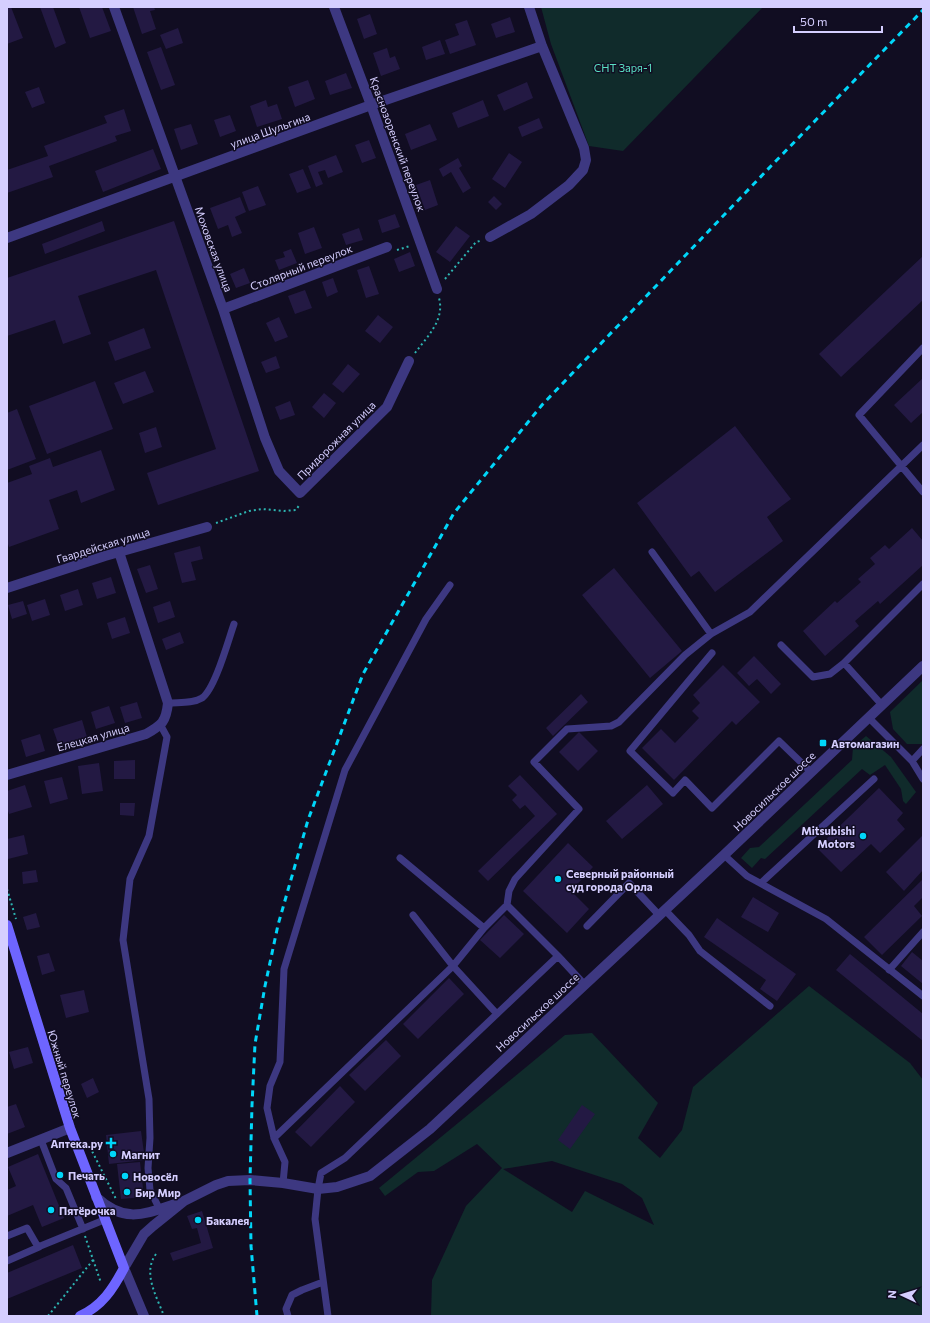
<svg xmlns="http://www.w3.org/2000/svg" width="930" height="1323" font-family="Commissioner,sans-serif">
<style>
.green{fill:#102b2b;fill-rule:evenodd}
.building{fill:#231943}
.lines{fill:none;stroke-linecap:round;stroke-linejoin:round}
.path{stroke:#2db4b1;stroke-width:2;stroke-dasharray:2 3;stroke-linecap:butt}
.service{stroke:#3d3881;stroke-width:7}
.minor{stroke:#3d3881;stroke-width:10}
.tertiary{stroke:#3d3881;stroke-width:10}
.secondary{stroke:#6e65ff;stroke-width:10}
.rail{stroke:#00d6f9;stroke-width:3;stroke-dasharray:6 5;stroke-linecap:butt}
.poi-dot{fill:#00d6f9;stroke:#110d22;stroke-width:1.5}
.labels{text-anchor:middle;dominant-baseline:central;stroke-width:3;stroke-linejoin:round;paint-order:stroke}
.park-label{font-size:11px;fill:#59e0c3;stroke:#110d22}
.street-label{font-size:11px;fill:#d5ceff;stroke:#110d22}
.poi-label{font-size:11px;font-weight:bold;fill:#d5ceff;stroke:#110d22;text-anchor:start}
</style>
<rect width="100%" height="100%" fill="#110d22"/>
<path class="green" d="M 541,7 L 763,7 L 623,151 L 589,146 L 551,44 Z
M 923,680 L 923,743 L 922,744 L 907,744 L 893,729 L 890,712 Z
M 866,736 L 891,757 L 916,792 L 906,804 L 903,801 L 901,789 L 885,765 L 870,775 L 862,769 L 765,859 L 761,858 L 752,868 L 741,858 L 750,848 L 759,847 L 852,760 L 853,747 Z
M 809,986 L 910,1063 L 923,1080 L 923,1316 L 431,1316 L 432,1280 L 466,1206 L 502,1168 L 477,1144 L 434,1171 L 418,1172 L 385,1196 L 379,1188 L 565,1035 L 592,1033 L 658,1103 L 638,1138 L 660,1158 L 682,1130 L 693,1087 ZM 552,1161 L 622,1184 L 642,1198 L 654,1225 L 585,1191 L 572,1212 L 503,1169 Z"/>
<path class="building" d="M 7,7 L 11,7 L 23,38 L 7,44 Z
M 40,7 L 53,7 L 66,43 L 55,48 Z
M 79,7 L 102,7 L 111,31 L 90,38 Z
M 133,7 L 154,7 L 155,10 L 150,11 L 156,29 L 142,34 Z
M 370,14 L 377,34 L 364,39 L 357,19 Z
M 510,17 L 515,32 L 496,38 L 491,24 Z
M 467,20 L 476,45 L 450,54 L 445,40 L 459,35 L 455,24 Z
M 178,28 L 183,43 L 166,49 L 160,35 Z
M 440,40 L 445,54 L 426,60 L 422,47 Z
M 161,47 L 175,85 L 161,90 L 147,52 Z
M 387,48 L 390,58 L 395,56 L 400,69 L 381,76 L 373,53 Z
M 346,73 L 352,88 L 330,95 L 325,81 Z
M 308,80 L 315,99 L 295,107 L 288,87 Z
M 527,82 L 533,98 L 504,111 L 497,95 Z
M 39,87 L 45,103 L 32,108 L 25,92 Z
M 266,100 L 268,107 L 277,104 L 282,119 L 257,127 L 250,106 Z
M 483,100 L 489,116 L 458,128 L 452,113 Z
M 124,109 L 131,131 L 115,136 L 117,141 L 49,166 L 53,177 L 7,193 L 7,170 L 48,156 L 44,146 L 107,123 L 104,116 Z
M 230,115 L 236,131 L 220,137 L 214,120 Z
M 539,118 L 543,128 L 522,137 L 518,127 Z
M 191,124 L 198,144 L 181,150 L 174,129 Z
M 430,124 L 437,140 L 411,150 L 405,134 Z
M 369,140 L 376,158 L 362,163 L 355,145 Z
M 153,149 L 161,169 L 103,192 L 95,171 Z
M 509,153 L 522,162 L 505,188 L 492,179 Z
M 336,155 L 343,172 L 328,178 L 325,170 L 318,172 L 323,184 L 316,187 L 308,166 Z
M 458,158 L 462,166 L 459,168 L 471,188 L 463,193 L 451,172 L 443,177 L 439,169 Z
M 303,169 L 311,188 L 297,193 L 289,174 Z
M 430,180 L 438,205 L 425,210 L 416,185 Z
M 258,186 L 266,205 L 249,211 L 242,192 Z
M 494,196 L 502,204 L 496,210 L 488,202 Z
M 240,197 L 246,212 L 235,217 L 242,233 L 232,237 L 228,225 L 218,229 L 210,208 Z
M 395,214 L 400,227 L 382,233 L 378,220 Z
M 102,221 L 105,231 L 45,254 L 42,244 Z
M 174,221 L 259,471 L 158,505 L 147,473 L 216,449 L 156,270 L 78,296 L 91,334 L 63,344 L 55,320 L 7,336 L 7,278 Z
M 456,226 L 470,236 L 450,262 L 436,252 Z
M 314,227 L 322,248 L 305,254 L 298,233 Z
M 359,228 L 363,240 L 346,245 L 342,234 Z
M 291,249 L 297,263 L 279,270 L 275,260 L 285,257 L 283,252 Z
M 410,252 L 415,266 L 399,272 L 394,259 Z
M 923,256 L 923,300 L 841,377 L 819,354 Z
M 369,266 L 379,294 L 366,298 L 357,270 Z
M 244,268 L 250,283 L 236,288 L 230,274 Z
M 333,278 L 338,292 L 327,297 L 322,282 Z
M 305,290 L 312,308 L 295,314 L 288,296 Z
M 378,315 L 393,327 L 380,343 L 365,331 Z
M 279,317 L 288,337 L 275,342 L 266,323 Z
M 144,328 L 151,348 L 115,361 L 108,342 Z
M 276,356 L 280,368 L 266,373 L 261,362 Z
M 348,364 L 360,374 L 343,393 L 332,384 Z
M 145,371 L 154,392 L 123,404 L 114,383 Z
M 923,378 L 923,412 L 911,423 L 894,405 Z
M 95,381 L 113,429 L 47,454 L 29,406 Z
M 324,393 L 336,403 L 324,418 L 312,407 Z
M 290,401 L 295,415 L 280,420 L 275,407 Z
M 17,409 L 36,459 L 7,470 L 7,413 Z
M 735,426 L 791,499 L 767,517 L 783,541 L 715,592 L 699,571 L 691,577 L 637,503 Z
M 156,427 L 162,447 L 145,453 L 139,433 Z
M 101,450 L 115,490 L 81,503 L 77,490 L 49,500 L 59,529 L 9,547 L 7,541 L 7,483 L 32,474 L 29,466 L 50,458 L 53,467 Z
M 912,528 L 923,541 L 923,565 L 880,604 L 878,601 L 855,621 L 859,626 L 825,656 L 803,631 L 835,601 L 837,603 L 861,582 L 858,579 L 875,564 L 870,558 L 885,545 L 889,549 Z
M 200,546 L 203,559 L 191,562 L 196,580 L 182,583 L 174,553 Z
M 150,565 L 158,589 L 146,593 L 137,569 Z
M 614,568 L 682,651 L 650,678 L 582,595 Z
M 111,577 L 116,593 L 97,599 L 92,583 Z
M 78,589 L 83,605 L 65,611 L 60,595 Z
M 45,599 L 50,615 L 32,621 L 27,605 Z
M 23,601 L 27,614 L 12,619 L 8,605 Z
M 170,601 L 175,617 L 158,623 L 153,607 Z
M 125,617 L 130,633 L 112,639 L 107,623 Z
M 180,632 L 184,643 L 166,650 L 162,639 Z
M 754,656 L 781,684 L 771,694 L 757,679 L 749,686 L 737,673 Z
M 723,665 L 760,702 L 736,725 L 732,721 L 674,780 L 642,748 L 661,729 L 675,743 L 699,718 L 692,711 L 700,703 L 693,695 Z
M 581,694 L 588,702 L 553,736 L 546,728 Z
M 137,702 L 142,718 L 125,723 L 120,707 Z
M 109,706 L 115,723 L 96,729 L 91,712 Z
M 82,720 L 87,737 L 59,746 L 53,729 Z
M 579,732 L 598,751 L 578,771 L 559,752 Z
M 40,734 L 45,751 L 26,757 L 21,740 Z
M 135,760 L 135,779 L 114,779 L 114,761 Z
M 99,763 L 103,791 L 82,794 L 78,766 Z
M 520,775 L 557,814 L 488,881 L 478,871 L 535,816 L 525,805 L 520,809 L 512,800 L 517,795 L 508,786 Z
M 62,777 L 68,799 L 50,804 L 44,781 Z
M 25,785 L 32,807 L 9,814 L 7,808 L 7,791 Z
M 647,785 L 663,804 L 622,839 L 606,821 Z
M 879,788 L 903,813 L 897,820 L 905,829 L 880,853 L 871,844 L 841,872 L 817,848 Z
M 120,803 L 135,803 L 134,816 L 120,815 Z
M 24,835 L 28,854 L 8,859 L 7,839 Z
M 923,835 L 923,870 L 904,891 L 886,872 Z
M 568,843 L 593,867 L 571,891 L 589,909 L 567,933 L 523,891 Z
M 36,870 L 38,882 L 23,884 L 22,872 Z
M 923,879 L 923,897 L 914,906 L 922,916 L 882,955 L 864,937 Z
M 753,897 L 779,913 L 768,932 L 741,917 Z
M 36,913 L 40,927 L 27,930 L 23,917 Z
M 504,915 L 524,934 L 500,958 L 480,940 Z
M 717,918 L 796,974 L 777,1001 L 760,989 L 766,980 L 704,937 Z
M 912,952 L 923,961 L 923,984 L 901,966 Z
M 49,953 L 55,971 L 42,975 L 37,956 Z
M 850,954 L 923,1014 L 923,1041 L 836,970 Z
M 449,978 L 464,994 L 418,1039 L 403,1024 Z
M 84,990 L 89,1012 L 66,1018 L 60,995 Z
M 386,1040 L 401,1056 L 365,1091 L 349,1075 Z
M 28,1047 L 33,1063 L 14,1069 L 9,1052 Z
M 93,1078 L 99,1092 L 87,1098 L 81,1084 Z
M 340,1086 L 355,1102 L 311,1147 L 295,1132 Z
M 16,1104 L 25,1127 L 7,1134 L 7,1107 Z
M 582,1105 L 595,1114 L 570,1149 L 558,1140 Z
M 141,1131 L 145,1160 L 109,1164 L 106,1135 Z
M 38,1154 L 64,1218 L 42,1227 L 33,1205 L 7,1216 L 7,1190 L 16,1186 L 8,1167 Z
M 140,1162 L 144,1197 L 121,1199 L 117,1164 Z
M 202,1211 L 213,1248 L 173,1261 L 170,1253 L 201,1243 L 197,1228 L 192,1229 L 187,1216 Z
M 73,1245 L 82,1268 L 7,1299 L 7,1273 Z"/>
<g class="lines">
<path class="path" d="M 397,250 L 410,246
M 445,279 L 476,242 L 480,241
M 415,353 C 427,337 445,320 439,298
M 216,523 L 249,511 L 262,509 L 284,511 L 296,510 L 300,504
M 7,889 L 16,919
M 90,1147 L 116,1199
M 85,1236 L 101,1283
M 156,1254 C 142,1273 157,1297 164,1316
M 48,1316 L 93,1260"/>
<path class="service" d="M 923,348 L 859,415 L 923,492
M 652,552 L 711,634 L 750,612 L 923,445
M 781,645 L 813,677 L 830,674 L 844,663 L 882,705
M 712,653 L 630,751 L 673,793 L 685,780 L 712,808 L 779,741 L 811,772
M 844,663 L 923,584
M 168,703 C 179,702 192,704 202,698 C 215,689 228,641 234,624
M 869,718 L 912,761 L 923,749
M 912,761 L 923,779
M 724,855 L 747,876 L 826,919 L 923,996
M 761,883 L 874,779
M 507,905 L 509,891 L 515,879 L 579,809 L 534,762 L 567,729 L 611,726 L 619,722 L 685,655 L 711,634
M 665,910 L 689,935 L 700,951 L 770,1006
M 413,915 L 453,966 L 497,1014
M 587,926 L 629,883 L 659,915
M 484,928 L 507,905 L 558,956
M 889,970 L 923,932
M 274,1138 L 453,966 L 484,928 L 400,858
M 41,1140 L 56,1179 L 66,1188 L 83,1229
M 283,1183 L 285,1162 L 274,1138 L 267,1108 L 270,1086 L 280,1062 L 284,969 L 345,770 L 426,619 L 450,585
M 160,1210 L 150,1190 L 148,1168 L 150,1138 L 149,1099 L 123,940 L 130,879 L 149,836 L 167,737 L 161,726
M 7,1236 L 27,1228 L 38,1247 L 104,1220
M 7,1261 L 39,1247
M 288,1316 L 286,1309 L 292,1295 L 302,1290 L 323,1282
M 328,1316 L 315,1219 L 318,1189 L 321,1173 L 345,1158 L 558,956 L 585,985"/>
<path class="minor" d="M 114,7 L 223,309 L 265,438 L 279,471 L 300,493 L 387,407 L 409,361
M 334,7 L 371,105 L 437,289
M 490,237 L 531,214 L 569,185 L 583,170 L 586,160 L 584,148 L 542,46 L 529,7
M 7,238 L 371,105 L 542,46
M 223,309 L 387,247
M 7,588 L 105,556 L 207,527
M 7,775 L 146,734 C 162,725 166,722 168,703 L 119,552
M 7,1153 L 70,1128"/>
<path class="tertiary" d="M 96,1197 C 124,1223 142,1215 175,1204
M 144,1316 L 124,1268 L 144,1234 L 153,1226 L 184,1201 L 216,1185 L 228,1181 L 250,1180 L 283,1183 L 318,1189 L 337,1187 L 370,1176 L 430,1129 L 724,855 L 923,666"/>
<path class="secondary" d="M 7,925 L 70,1128 L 124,1268 C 113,1289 102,1306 80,1316"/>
<path class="rail" d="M 257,1316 L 251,1246 L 250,1180 L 252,1105 L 255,1044 L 265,986 L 278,925 L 308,820 L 363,674 L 454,513 L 542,405 L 771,166 L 923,10"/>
</g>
<g class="poi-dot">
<rect x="819" y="739" width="8" height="8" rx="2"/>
<circle cx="863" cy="836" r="4"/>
<circle cx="558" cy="879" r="4"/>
<path d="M109 1137h4v4h4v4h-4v4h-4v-4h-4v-4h4z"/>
<circle cx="113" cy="1154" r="4"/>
<circle cx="60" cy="1175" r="4"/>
<circle cx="125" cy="1176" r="4"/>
<circle cx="127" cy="1192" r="4"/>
<circle cx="51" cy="1210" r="4"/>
<circle cx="198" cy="1220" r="4"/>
</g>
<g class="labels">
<g class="park-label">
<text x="623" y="67">СНТ Заря-1</text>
</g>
<g class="street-label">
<text transform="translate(270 130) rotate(-20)">улица Шульгина</text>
<text transform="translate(398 144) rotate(70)">Краснозоренский переулок</text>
<text transform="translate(214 249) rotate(70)">Моховская улица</text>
<text transform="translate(301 267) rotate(-21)">Столярный переулок</text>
<text transform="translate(336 440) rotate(-45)">Придорожная улица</text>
<text transform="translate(103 545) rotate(-17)">Гвардейская улица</text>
<text transform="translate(93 737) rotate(-16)">Елецкая улица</text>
<text transform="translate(774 791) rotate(-44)">Новосильское шоссе</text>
<text transform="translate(537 1012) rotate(-43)">Новосильское шоссе</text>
<text transform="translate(65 1074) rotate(73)">Южный переулок</text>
</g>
<g class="poi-label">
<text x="831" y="743">Автомагазин</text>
<text x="855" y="830" text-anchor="end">Mitsubishi<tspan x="855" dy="13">Motors</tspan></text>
<text x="566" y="873">Северный районный<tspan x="566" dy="13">суд города Орла</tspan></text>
<text x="103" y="1143" text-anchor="end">Аптека.ру</text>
<text x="121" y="1154">Магнит</text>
<text x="68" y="1175">Печать</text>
<text x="133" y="1176">Новосёл</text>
<text x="135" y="1192">Бир Мир</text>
<text x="59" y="1210">Пятёрочка</text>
<text x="206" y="1220">Бакалея</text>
</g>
</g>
<rect width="930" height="1323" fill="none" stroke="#d5ceff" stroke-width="16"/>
<g transform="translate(902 1295) rotate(274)" stroke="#110d22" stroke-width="3" paint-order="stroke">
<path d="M0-3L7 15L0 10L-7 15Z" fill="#d5ceff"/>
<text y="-6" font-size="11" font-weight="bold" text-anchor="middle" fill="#d5ceff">N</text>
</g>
<path d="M794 26v6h88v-6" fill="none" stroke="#d5ceff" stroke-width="2"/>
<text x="800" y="26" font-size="12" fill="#d5ceff" stroke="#110d22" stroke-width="3" paint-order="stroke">50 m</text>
</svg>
